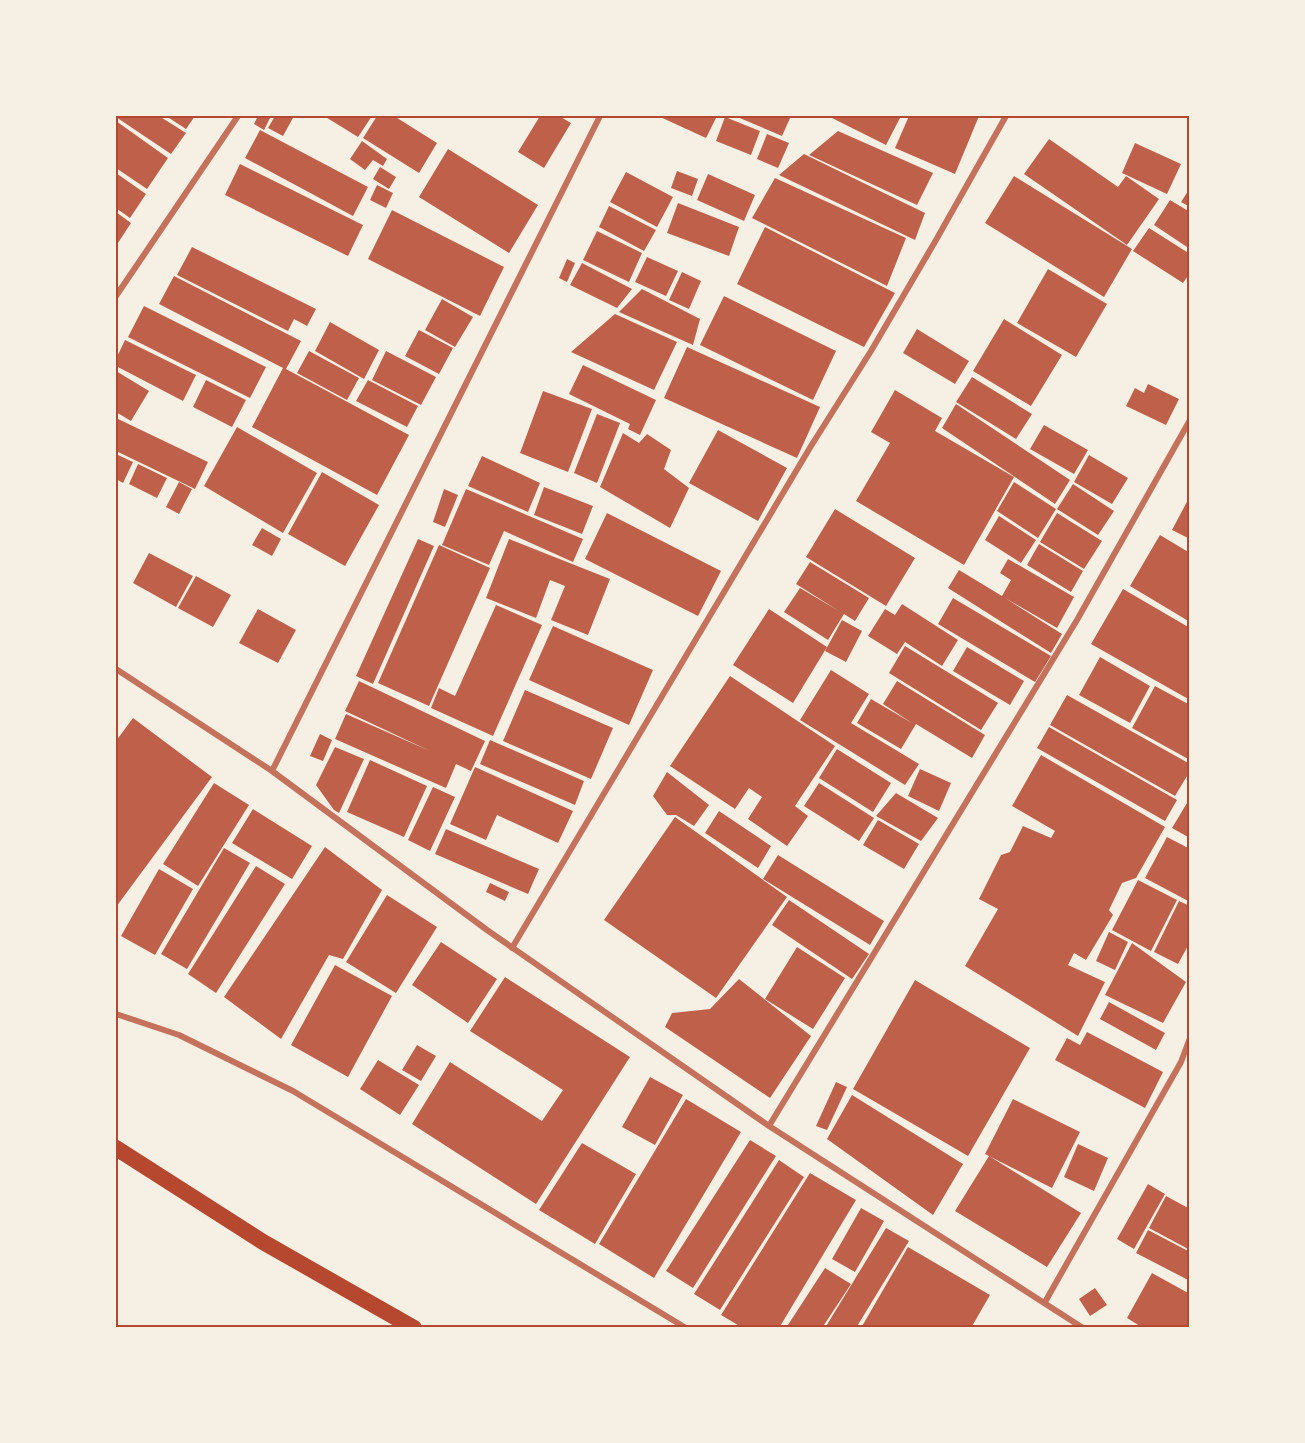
<svg xmlns="http://www.w3.org/2000/svg" width="1305" height="1443" font-family="Arial,sans-serif">
<style>
.building{fill:#bf614a}
.lines{fill:none;stroke-linecap:round;stroke-linejoin:round}
.minor{stroke:#c5725c;stroke-width:6}
.trunk{stroke:#b5482f;stroke-width:16}
.neatline{fill:none;stroke:#b5482f;stroke-width:2}
</style>
<rect width="100%" height="100%" fill="#f6efe4"/>
<path class="building" d="M 116,116 L 159,116 L 186,133 L 171,154 L 116,117 Z
M 166,116 L 195,116 L 186,129 Z
M 258,116 L 271,116 L 264,130 L 254,124 Z
M 275,116 L 294,116 L 283,136 L 268,128 Z
M 324,116 L 372,116 L 358,137 Z
M 377,116 L 394,116 L 437,143 L 419,173 L 363,138 Z
M 540,116 L 559,116 L 571,123 L 544,168 L 518,152 Z
M 658,116 L 717,116 L 706,138 Z
M 735,116 L 791,116 L 782,136 Z
M 828,116 L 901,116 L 886,145 Z
M 909,116 L 979,116 L 955,174 L 895,148 Z
M 725,117 L 760,131 L 751,155 L 716,141 Z
M 116,121 L 168,158 L 147,189 L 116,168 Z
M 260,130 L 368,187 L 353,216 L 245,158 Z
M 838,131 L 933,173 L 917,205 L 809,155 Z
M 767,134 L 789,143 L 778,168 L 757,159 Z
M 1049,139 L 1118,187 L 1126,176 L 1159,199 L 1127,245 L 1024,174 Z
M 362,141 L 387,159 L 383,166 L 373,160 L 365,170 L 350,159 Z
M 1135,143 L 1181,164 L 1167,194 L 1122,173 Z
M 448,149 L 538,205 L 509,253 L 419,197 Z
M 804,154 L 925,213 L 915,240 L 779,175 Z
M 240,164 L 363,225 L 348,256 L 225,195 Z
M 380,167 L 396,177 L 389,189 L 373,179 Z
M 677,171 L 698,179 L 692,196 L 671,188 Z
M 626,172 L 673,197 L 657,227 L 610,202 Z
M 116,173 L 146,194 L 130,218 L 116,208 Z
M 708,174 L 755,195 L 744,221 L 697,200 Z
M 1014,176 L 1132,249 L 1104,297 L 985,223 Z
M 775,178 L 906,238 L 887,286 L 752,218 Z
M 377,185 L 393,193 L 386,208 L 370,200 Z
M 1190,188 L 1190,207 L 1181,202 Z
M 1170,200 L 1190,212 L 1190,249 L 1154,225 Z
M 678,203 L 739,227 L 729,256 L 667,233 Z
M 609,206 L 656,230 L 644,251 L 599,227 Z
M 392,210 L 504,267 L 480,316 L 368,259 Z
M 116,212 L 131,223 L 116,246 Z
M 765,227 L 895,293 L 864,347 L 737,284 Z
M 1149,228 L 1190,254 L 1190,273 L 1183,283 L 1133,251 Z
M 597,231 L 642,253 L 629,282 L 583,260 Z
M 192,247 L 316,309 L 307,326 L 294,319 L 288,331 L 177,275 Z
M 647,257 L 678,271 L 666,296 L 635,282 Z
M 567,259 L 575,263 L 567,282 L 559,278 Z
M 582,263 L 632,289 L 617,308 L 570,285 Z
M 1048,269 L 1107,304 L 1076,357 L 1017,323 Z
M 682,272 L 701,281 L 689,309 L 669,300 Z
M 174,276 L 301,341 L 286,369 L 409,435 L 377,495 L 252,427 L 283,368 L 159,304 Z
M 642,289 L 700,319 L 693,345 L 619,312 Z
M 724,296 L 836,351 L 813,400 L 700,345 Z
M 442,299 L 473,317 L 455,347 L 425,330 Z
M 144,306 L 266,367 L 250,398 L 128,337 Z
M 615,314 L 677,342 L 654,390 L 571,352 Z
M 1004,319 L 1062,355 L 1031,406 L 973,371 Z
M 330,322 L 379,350 L 364,379 L 315,351 Z
M 917,329 L 969,361 L 955,384 L 903,353 Z
M 419,330 L 453,348 L 439,374 L 405,356 Z
M 125,340 L 196,375 L 183,401 L 116,366 L 116,359 Z
M 687,347 L 820,407 L 797,458 L 664,398 Z
M 309,351 L 359,378 L 347,400 L 297,373 Z
M 386,351 L 436,377 L 421,405 L 372,380 Z
M 583,365 L 656,400 L 640,435 L 628,429 L 630,424 L 569,394 Z
M 116,371 L 149,391 L 131,421 L 116,412 Z
M 972,377 L 1032,414 L 1016,439 L 956,402 Z
M 206,380 L 246,400 L 232,427 L 193,407 Z
M 368,380 L 418,406 L 407,427 L 356,401 Z
M 1148,384 L 1179,399 L 1166,425 L 1126,406 L 1135,388 L 1144,393 Z
M 895,390 L 942,418 L 935,431 L 1014,477 L 964,565 L 856,501 L 890,443 L 871,432 Z
M 543,391 L 592,409 L 568,472 L 520,453 Z
M 956,404 L 1070,480 L 1055,504 L 942,428 Z
M 597,414 L 620,423 L 597,483 L 574,473 Z
M 116,418 L 208,462 L 195,489 L 116,451 Z
M 1044,425 L 1088,450 L 1074,474 L 1030,449 Z
M 237,427 L 317,473 L 283,533 L 204,486 Z
M 718,430 L 787,468 L 758,521 L 689,483 Z
M 623,433 L 639,443 L 647,434 L 671,450 L 664,469 L 689,488 L 670,528 L 600,487 Z
M 116,454 L 133,462 L 123,483 L 116,479 Z
M 1089,455 L 1128,478 L 1112,504 L 1074,482 Z
M 482,456 L 540,483 L 528,512 L 468,486 Z
M 138,464 L 167,478 L 157,498 L 129,484 Z
M 322,472 L 379,505 L 345,566 L 288,534 Z
M 179,482 L 192,489 L 179,514 L 166,507 Z
M 1014,482 L 1056,509 L 1038,538 L 997,511 Z
M 1073,484 L 1114,511 L 1098,535 L 1057,509 Z
M 544,487 L 593,506 L 582,534 L 534,515 Z
M 444,489 L 458,495 L 445,527 L 433,522 Z
M 466,489 L 583,539 L 573,562 L 504,531 L 489,565 L 442,545 Z
M 1190,496 L 1190,539 L 1172,530 Z
M 835,509 L 915,558 L 886,606 L 806,557 Z
M 607,513 L 721,571 L 698,616 L 585,559 Z
M 1057,513 L 1102,541 L 1084,569 L 1040,542 Z
M 999,516 L 1036,540 L 1021,563 L 985,540 Z
M 262,528 L 281,539 L 272,556 L 252,545 Z
M 1160,535 L 1190,553 L 1190,622 L 1130,586 Z
M 418,539 L 434,546 L 373,684 L 356,676 Z
M 509,539 L 610,579 L 588,635 L 551,620 L 565,586 L 550,580 L 536,618 L 486,598 Z
M 1039,544 L 1083,571 L 1071,592 L 1027,565 Z
M 439,545 L 490,568 L 429,706 L 378,683 Z
M 149,553 L 193,576 L 176,607 L 133,583 Z
M 1008,559 L 1074,597 L 1057,628 L 1005,598 L 1062,634 L 1051,653 L 948,588 L 959,570 L 1002,596 L 1011,580 L 1000,573 Z
M 810,562 L 869,598 L 855,621 L 844,614 L 828,640 L 784,612 L 800,588 L 839,611 L 796,584 Z
M 196,576 L 231,595 L 213,627 L 178,608 Z
M 1123,589 L 1190,628 L 1190,700 L 1091,644 Z
M 953,598 L 1051,656 L 1035,682 L 938,624 Z
M 902,604 L 958,640 L 942,666 L 905,642 L 897,654 L 868,636 L 885,609 L 895,615 Z
M 496,605 L 542,625 L 493,736 L 431,708 L 439,688 L 455,696 Z
M 258,609 L 296,630 L 278,663 L 239,643 Z
M 769,609 L 827,647 L 793,703 L 733,665 Z
M 842,620 L 862,631 L 846,662 L 825,651 Z
M 553,626 L 653,670 L 629,725 L 529,680 Z
M 905,646 L 998,703 L 981,730 L 889,673 Z
M 967,647 L 1024,681 L 1010,705 L 953,671 Z
M 1100,657 L 1150,686 L 1130,723 L 1079,695 Z
M 831,670 L 869,694 L 851,723 L 919,764 L 905,785 L 800,720 Z
M 730,676 L 835,746 L 795,806 L 808,816 L 787,846 L 748,819 L 762,797 L 749,788 L 735,809 L 670,766 Z
M 359,681 L 485,741 L 471,771 L 456,764 L 446,788 L 335,739 L 346,714 L 430,751 L 345,711 Z
M 897,681 L 985,735 L 972,758 L 916,724 L 901,749 L 857,723 L 871,699 L 912,723 L 883,704 Z
M 1155,686 L 1190,705 L 1190,760 L 1132,728 Z
M 525,690 L 613,728 L 591,779 L 503,741 Z
M 1067,695 L 1190,764 L 1190,771 L 1175,796 L 1050,725 Z
M 133,718 L 212,777 L 116,907 L 116,741 Z
M 1049,727 L 1177,800 L 1165,821 L 1037,748 Z
M 320,734 L 332,740 L 323,761 L 310,756 Z
M 490,740 L 584,781 L 575,805 L 480,764 Z
M 335,747 L 364,759 L 339,813 L 334,810 L 316,785 Z
M 837,749 L 891,783 L 873,812 L 819,778 Z
M 1041,755 L 1165,827 L 1136,878 L 1122,883 L 1109,910 L 1113,915 L 1086,960 L 1074,953 L 1068,965 L 1105,982 L 1078,1036 L 965,966 L 998,909 L 979,899 L 1001,855 L 1010,852 L 1023,826 L 1051,838 L 1055,831 L 1012,806 Z
M 370,760 L 427,786 L 404,837 L 347,812 Z
M 475,767 L 573,811 L 558,843 L 497,815 L 486,840 L 450,824 Z
M 920,769 L 951,783 L 939,811 L 908,796 Z
M 667,772 L 709,805 L 694,826 L 676,815 L 667,815 L 653,796 Z
M 214,783 L 249,805 L 198,886 L 163,864 Z
M 819,783 L 874,818 L 859,841 L 804,806 Z
M 433,787 L 455,797 L 430,851 L 408,840 Z
M 896,793 L 938,818 L 921,841 L 876,816 Z
M 1190,798 L 1190,838 L 1172,828 Z
M 253,809 L 312,846 L 292,879 L 232,843 Z
M 719,811 L 771,846 L 758,868 L 705,833 Z
M 675,817 L 787,897 L 716,998 L 604,920 Z
M 878,820 L 919,844 L 904,869 L 863,845 Z
M 446,829 L 539,869 L 528,894 L 435,854 Z
M 1167,837 L 1190,849 L 1190,902 L 1145,878 Z
M 325,847 L 382,890 L 343,959 L 329,955 L 281,1039 L 224,997 Z
M 224,848 L 250,863 L 187,969 L 161,954 Z
M 778,855 L 884,921 L 870,945 L 763,879 Z
M 256,866 L 285,884 L 216,993 L 188,974 Z
M 159,869 L 193,889 L 155,955 L 121,936 Z
M 1138,880 L 1177,900 L 1151,951 L 1112,930 Z
M 490,883 L 509,892 L 505,901 L 486,892 Z
M 387,895 L 437,927 L 396,993 L 346,962 Z
M 789,900 L 869,954 L 852,979 L 772,925 Z
M 1179,901 L 1190,906 L 1190,942 L 1178,964 L 1154,952 Z
M 1109,932 L 1128,942 L 1115,970 L 1096,961 Z
M 441,942 L 497,979 L 468,1023 L 412,985 Z
M 1132,943 L 1186,982 L 1163,1023 L 1105,995 Z
M 797,947 L 845,978 L 813,1029 L 765,999 Z
M 335,965 L 392,996 L 348,1077 L 291,1045 Z
M 505,977 L 630,1057 L 536,1204 L 412,1124 L 450,1062 L 542,1121 L 563,1090 L 470,1031 Z
M 739,979 L 811,1036 L 770,1098 L 665,1027 L 672,1013 L 710,1009 Z
M 915,980 L 1030,1048 L 968,1156 L 853,1089 Z
M 1109,1002 L 1165,1033 L 1156,1050 L 1100,1019 Z
M 1087,1032 L 1163,1072 L 1145,1108 L 1055,1060 L 1067,1038 L 1080,1045 Z
M 417,1045 L 436,1056 L 421,1081 L 402,1070 Z
M 378,1060 L 419,1085 L 400,1115 L 360,1089 Z
M 650,1077 L 683,1095 L 655,1145 L 622,1127 Z
M 836,1082 L 847,1087 L 827,1130 L 816,1126 Z
M 852,1095 L 963,1164 L 933,1215 L 827,1139 Z
M 686,1099 L 741,1132 L 654,1278 L 599,1244 Z
M 1013,1099 L 1080,1132 L 1052,1188 L 985,1154 Z
M 750,1140 L 776,1156 L 693,1288 L 666,1271 Z
M 582,1143 L 636,1174 L 595,1244 L 539,1210 Z
M 1078,1144 L 1108,1158 L 1094,1191 L 1064,1177 Z
M 989,1156 L 1081,1213 L 1047,1267 L 955,1211 Z
M 779,1160 L 804,1177 L 720,1310 L 694,1294 Z
M 810,1173 L 856,1200 L 779,1328 L 743,1328 L 721,1315 Z
M 1148,1184 L 1165,1194 L 1134,1249 L 1117,1239 Z
M 1166,1196 L 1190,1209 L 1190,1250 L 1149,1228 Z
M 861,1208 L 884,1221 L 855,1272 L 832,1259 Z
M 886,1228 L 909,1241 L 856,1328 L 825,1328 Z
M 1148,1230 L 1190,1252 L 1190,1281 L 1136,1253 Z
M 908,1247 L 990,1295 L 971,1328 L 861,1328 Z
M 825,1268 L 851,1284 L 822,1328 L 786,1328 Z
M 1152,1273 L 1190,1294 L 1190,1328 L 1143,1328 L 1127,1318 Z
M 1095,1288 L 1107,1305 L 1090,1316 L 1079,1299 Z"/>
<g class="lines">
<path class="minor" d="M 116,296 L 238,116
M 116,669 L 272,771 L 487,930 L 769,1126 L 1083,1328
M 272,771 L 600,116
M 512,948 L 811,446 L 871,351 L 936,240 L 1006,116
M 116,1014 L 179,1035 L 293,1091 L 686,1328
M 769,1126 L 1077,620 L 1190,420
M 1045,1302 L 1181,1062 L 1190,1038"/>
<path class="trunk" d="M 116,1148 L 263,1242 L 414,1328"/>
</g>
<rect width="1305" height="1443" fill="none" stroke="#f6efe4" stroke-width="234"/>
<rect x="117" y="117" width="1071" height="1209" class="neatline"/>
</svg>
